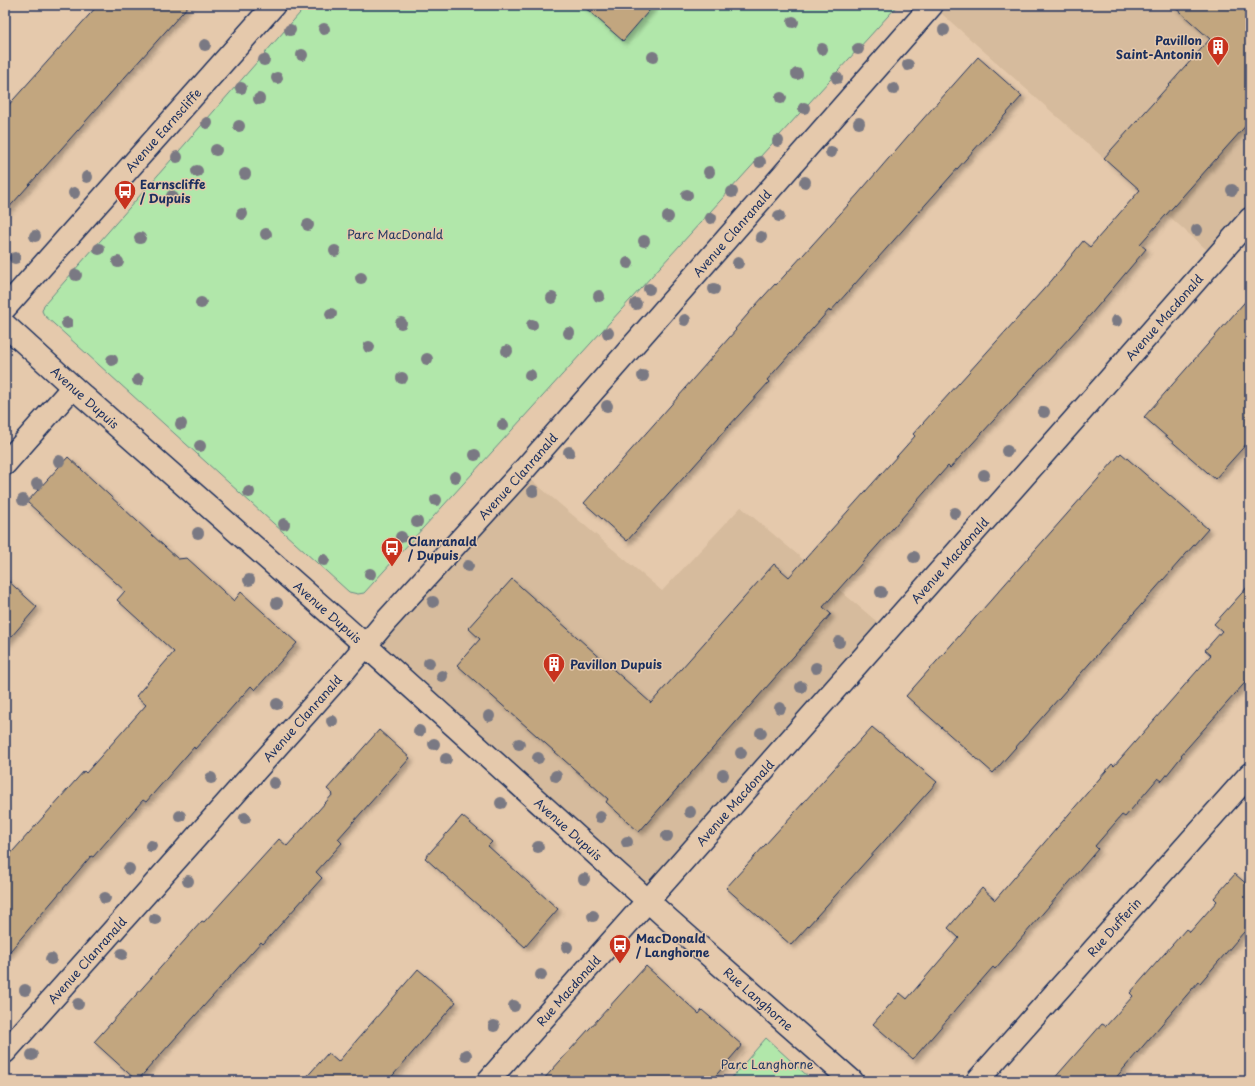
<svg xmlns="http://www.w3.org/2000/svg" width="1255" height="1086" font-family="'Playpen Sans',sans-serif">
<style>
.built{fill:#d6bb9d}
.green{fill:#b1e7aa;stroke:#668b84}
.building{fill:#c2a67f;stroke:#1b2f5e;filter:url(#shadow)}
.lines{fill:none;stroke-linecap:round;stroke-linejoin:round}
.street-casing{stroke:#1b2f5e;stroke-width:25}
.street{stroke:#e5c9ac;stroke-width:22}
.tree{fill:#7a7983}
.labels{text-anchor:middle;dominant-baseline:central;stroke-width:3;stroke-linejoin:round;paint-order:stroke}
.poi-label{font-size:12px;font-weight:bold;fill:#1b2f5e;stroke:#e5c9ac;text-anchor:start}
.street-label{font-size:12px;fill:#1b2f5e;stroke:#e5c9ac}
.park-label{font-size:12px;fill:#223862;stroke:#e5c9ac}
</style>
<defs>
<filter id="shadow"><feDropShadow dx="3.5" dy="3.5" stdDeviation="2" flood-color="#0004"/></filter>
</defs>
<rect width="100%" height="100%" fill="#e5c9ac"/>
<filter id="ink" filterUnits="userSpaceOnUse"><feTurbulence type="fractalNoise" baseFrequency=".025" numOctaves="2"/><feDisplacementMap in="SourceGraphic" scale="8" xChannelSelector="R" yChannelSelector="G"/><feConvolveMatrix kernelMatrix="1 2 1 2 8 2 1 2 1" color-interpolation-filters="sRGB"/></filter>
<g filter="url(#ink)">
<path class="built" d="M 932,5 L 1250,5 L 1250,219 L 1216,258 Z
M 522,472 L 662,591 L 741,507 L 888,631 L 648,901 L 365,646 Z"/>
<path class="green" d="M 307,5 L 898,5 L 364,593 L 358,594 L 349,592 L 44,315 L 42,311 L 44,305 Z
M 766,1038 L 813,1081 L 729,1081 Z"/>
<path class="building" d="M 98,5 L 189,5 L 5,212 L 5,109 Z
M 582,5 L 654,5 L 623,41 Z
M 1172,5 L 1250,5 L 1250,121 L 1140,244 L 1146,249 L 1092,313 L 950,468 L 948,466 L 823,607 L 831,614 L 639,832 L 606,802 L 608,799 L 457,665 L 480,639 L 468,628 L 512,579 L 651,703 L 774,564 L 789,577 L 915,436 L 913,434 L 1052,280 L 1083,241 L 1090,247 L 1140,190 L 1104,158 L 1210,39 Z
M 978,57 L 1022,96 L 830,312 L 829,310 L 767,380 L 769,382 L 718,438 L 718,439 L 627,541 L 584,503 L 686,388 L 685,388 L 736,330 L 735,329 L 754,307 L 775,284 L 776,285 L 858,194 L 907,137 Z
M 1250,296 L 1250,440 L 1215,479 L 1144,417 Z
M 1121,453 L 1208,529 L 993,773 L 906,696 Z
M 68,457 L 178,559 L 187,558 L 234,601 L 241,592 L 297,643 L 255,690 L 251,686 L 195,749 L 194,747 L 146,802 L 143,800 L 93,857 L 91,856 L 5,957 L 5,860 L 84,771 L 86,773 L 146,705 L 136,696 L 174,652 L 117,600 L 125,591 L 27,502 Z
M 5,578 L 37,607 L 5,644 Z
M 1250,584 L 1250,677 L 1181,755 L 1182,756 L 1162,781 L 1158,778 L 1125,817 L 1122,815 L 1095,846 L 1098,849 L 995,969 L 993,967 L 913,1059 L 873,1024 L 900,993 L 907,999 L 959,938 L 948,928 L 982,888 L 995,900 L 1112,764 L 1114,766 L 1211,655 L 1205,650 L 1222,631 L 1214,624 Z
M 872,727 L 937,782 L 791,945 L 726,888 Z
M 379,730 L 410,758 L 338,839 L 342,843 L 316,872 L 322,878 L 263,944 L 261,942 L 137,1081 L 94,1042 L 202,921 L 204,922 L 279,839 L 287,846 L 333,794 L 327,789 Z
M 462,816 L 492,842 L 488,846 L 558,909 L 525,947 L 425,858 Z
M 1235,874 L 1250,887 L 1250,925 L 1200,983 L 1198,982 L 1113,1081 L 1052,1081 L 1102,1024 L 1106,1026 L 1133,996 L 1130,993 L 1186,929 L 1190,932 L 1217,901 L 1214,898 Z
M 646,966 L 699,1014 L 702,1010 L 742,1045 L 711,1081 L 542,1081 Z
M 418,969 L 456,1002 L 388,1081 L 303,1081 L 328,1053 L 338,1062 Z"/>
<g class="lines">
<g class="street-casing">
<g id="street">
<path id="s1" d="M 5,308 L 274,5"/>
<path id="s2" d="M 5,325 L 73,387 L 344,626 L 668,919 L 852,1081"/>
<path d="M 5,464 L 73,387"/>
<path id="s3" d="M 5,1052 L 345,670 L 387,620 L 522,472 L 932,5"/>
<path id="s4" d="M 488,1081 L 1072,422 L 1250,219"/>
<path id="s5" d="M 977,1081 L 1250,774"/>
</g>
</g>
<use href="#street" class="street"/>
</g>
<g class="tree">
<circle cx="793" cy="22" r="6"/>
<circle cx="324" cy="29" r="6"/>
<circle cx="290" cy="30" r="6"/>
<circle cx="944" cy="30" r="6"/>
<circle cx="205" cy="45" r="6"/>
<circle cx="822" cy="49" r="6"/>
<circle cx="858" cy="49" r="6"/>
<circle cx="302" cy="55" r="6"/>
<circle cx="653" cy="57" r="6"/>
<circle cx="264" cy="60" r="6"/>
<circle cx="908" cy="65" r="6"/>
<circle cx="797" cy="74" r="6"/>
<circle cx="277" cy="78" r="6"/>
<circle cx="837" cy="78" r="6"/>
<circle cx="241" cy="88" r="6"/>
<circle cx="894" cy="89" r="6"/>
<circle cx="781" cy="98" r="6"/>
<circle cx="259" cy="99" r="6"/>
<circle cx="804" cy="108" r="6"/>
<circle cx="207" cy="123" r="6"/>
<circle cx="859" cy="123" r="6"/>
<circle cx="239" cy="126" r="6"/>
<circle cx="778" cy="141" r="6"/>
<circle cx="216" cy="150" r="6"/>
<circle cx="831" cy="152" r="6"/>
<circle cx="177" cy="157" r="6"/>
<circle cx="760" cy="162" r="6"/>
<circle cx="197" cy="171" r="6"/>
<circle cx="709" cy="172" r="6"/>
<circle cx="245" cy="174" r="6"/>
<circle cx="87" cy="177" r="6"/>
<circle cx="805" cy="182" r="6"/>
<circle cx="1232" cy="190" r="6"/>
<circle cx="732" cy="192" r="6"/>
<circle cx="74" cy="193" r="6"/>
<circle cx="687" cy="195" r="6"/>
<circle cx="172" cy="196" r="6"/>
<circle cx="242" cy="214" r="6"/>
<circle cx="779" cy="216" r="6"/>
<circle cx="668" cy="217" r="6"/>
<circle cx="711" cy="218" r="6"/>
<circle cx="308" cy="225" r="6"/>
<circle cx="1197" cy="230" r="6"/>
<circle cx="266" cy="234" r="6"/>
<circle cx="35" cy="236" r="6"/>
<circle cx="761" cy="237" r="6"/>
<circle cx="140" cy="238" r="6"/>
<circle cx="644" cy="241" r="6"/>
<circle cx="99" cy="249" r="6"/>
<circle cx="335" cy="251" r="6"/>
<circle cx="15" cy="258" r="6"/>
<circle cx="118" cy="262" r="6"/>
<circle cx="628" cy="263" r="6"/>
<circle cx="738" cy="263" r="6"/>
<circle cx="76" cy="275" r="6"/>
<circle cx="361" cy="278" r="6"/>
<circle cx="649" cy="289" r="6"/>
<circle cx="714" cy="289" r="6"/>
<circle cx="599" cy="296" r="6"/>
<circle cx="552" cy="298" r="6"/>
<circle cx="201" cy="303" r="6"/>
<circle cx="636" cy="304" r="6"/>
<circle cx="331" cy="314" r="6"/>
<circle cx="685" cy="320" r="6"/>
<circle cx="1116" cy="321" r="6"/>
<circle cx="67" cy="323" r="6"/>
<circle cx="401" cy="323" r="6"/>
<circle cx="532" cy="325" r="6"/>
<circle cx="569" cy="333" r="6"/>
<circle cx="608" cy="333" r="6"/>
<circle cx="369" cy="347" r="6"/>
<circle cx="507" cy="351" r="6"/>
<circle cx="427" cy="359" r="6"/>
<circle cx="112" cy="360" r="6"/>
<circle cx="530" cy="375" r="6"/>
<circle cx="643" cy="376" r="6"/>
<circle cx="402" cy="378" r="6"/>
<circle cx="138" cy="380" r="6"/>
<circle cx="607" cy="406" r="6"/>
<circle cx="1044" cy="412" r="6"/>
<circle cx="181" cy="424" r="6"/>
<circle cx="503" cy="425" r="6"/>
<circle cx="200" cy="446" r="6"/>
<circle cx="1007" cy="451" r="6"/>
<circle cx="569" cy="452" r="6"/>
<circle cx="475" cy="455" r="6"/>
<circle cx="59" cy="461" r="6"/>
<circle cx="984" cy="475" r="6"/>
<circle cx="455" cy="477" r="6"/>
<circle cx="37" cy="484" r="6"/>
<circle cx="533" cy="491" r="6"/>
<circle cx="249" cy="492" r="6"/>
<circle cx="23" cy="500" r="6"/>
<circle cx="436" cy="500" r="6"/>
<circle cx="955" cy="513" r="6"/>
<circle cx="417" cy="522" r="6"/>
<circle cx="284" cy="524" r="6"/>
<circle cx="198" cy="533" r="6"/>
<circle cx="401" cy="537" r="6"/>
<circle cx="914" cy="557" r="6"/>
<circle cx="324" cy="560" r="6"/>
<circle cx="468" cy="566" r="6"/>
<circle cx="370" cy="574" r="6"/>
<circle cx="249" cy="580" r="6"/>
<circle cx="881" cy="592" r="6"/>
<circle cx="433" cy="602" r="6"/>
<circle cx="277" cy="603" r="6"/>
<circle cx="839" cy="642" r="6"/>
<circle cx="429" cy="663" r="6"/>
<circle cx="816" cy="668" r="6"/>
<circle cx="442" cy="676" r="6"/>
<circle cx="801" cy="687" r="6"/>
<circle cx="277" cy="704" r="6"/>
<circle cx="780" cy="708" r="6"/>
<circle cx="489" cy="716" r="6"/>
<circle cx="332" cy="721" r="6"/>
<circle cx="419" cy="731" r="6"/>
<circle cx="761" cy="733" r="6"/>
<circle cx="434" cy="744" r="6"/>
<circle cx="519" cy="744" r="6"/>
<circle cx="741" cy="753" r="6"/>
<circle cx="538" cy="758" r="6"/>
<circle cx="446" cy="759" r="6"/>
<circle cx="723" cy="775" r="6"/>
<circle cx="556" cy="776" r="6"/>
<circle cx="211" cy="778" r="6"/>
<circle cx="274" cy="783" r="6"/>
<circle cx="501" cy="803" r="6"/>
<circle cx="690" cy="812" r="6"/>
<circle cx="180" cy="816" r="6"/>
<circle cx="600" cy="817" r="6"/>
<circle cx="245" cy="818" r="6"/>
<circle cx="667" cy="836" r="6"/>
<circle cx="627" cy="842" r="6"/>
<circle cx="151" cy="846" r="6"/>
<circle cx="538" cy="847" r="6"/>
<circle cx="129" cy="869" r="6"/>
<circle cx="584" cy="879" r="6"/>
<circle cx="188" cy="881" r="6"/>
<circle cx="105" cy="898" r="6"/>
<circle cx="593" cy="916" r="6"/>
<circle cx="155" cy="919" r="6"/>
<circle cx="567" cy="947" r="6"/>
<circle cx="122" cy="954" r="6"/>
<circle cx="51" cy="959" r="6"/>
<circle cx="541" cy="975" r="6"/>
<circle cx="25" cy="990" r="6"/>
<circle cx="78" cy="1004" r="6"/>
<circle cx="514" cy="1006" r="6"/>
<circle cx="494" cy="1026" r="6"/>
<circle cx="32" cy="1055" r="6"/>
<circle cx="466" cy="1055" r="6"/>
</g>
</g>
<defs>
<g id="building-pin" transform="scale(1.15)"><path d="M0 17L-7.5 6A9.5 9.5 0 1 1 7.5 6Z" fill="#c8321e" stroke="#e5c9ac"/><path d="M-4-6H4V6H1V3H-1V6H-4ZM-2.5-4.3h1.7v1.8h-1.7ZM.8-4.3h1.7v1.8H.8ZM-2.5-1h1.7V.8h-1.7ZM.8-1h1.7V.8H.8Z" fill="#fff"/></g>
<g id="bus-pin" transform="scale(1.15)"><path d="M0 17L-7.5 6A9.5 9.5 0 1 1 7.5 6Z" fill="#c8321e" stroke="#e5c9ac"/><path d="M-5-6H5V4H4V6H2V4H-2V6H-4V4H-5ZM-3.5-4V0h7V-4ZM-3.5 1.2v1.5H-2V1.2ZM2 1.2v1.5H3.5V1.2Z" fill="#fff"/></g>
</defs>
<g fill-rule="evenodd">
<use href="#building-pin" x="1218" y="47"/>
<use href="#bus-pin" x="125" y="191"/>
<use href="#bus-pin" x="392" y="548"/>
<use href="#building-pin" x="554" y="664"/>
<use href="#bus-pin" x="620" y="945"/>
</g>
<g class="labels">
<g class="poi-label">
<text x="1202" y="40" text-anchor="end">Pavillon<tspan x="1202" dy="14">Saint-Antonin</tspan></text>
<text x="140" y="184">Earnscliffe<tspan x="140" dy="14">/ Dupuis</tspan></text>
<text x="408" y="541">Clanranald<tspan x="408" dy="14">/ Dupuis</tspan></text>
<text x="570" y="664">Pavillon Dupuis</text>
<text x="636" y="938">MacDonald<tspan x="636" dy="14">/ Langhorne</tspan></text>
</g>
<g class="street-label">
<text stroke="none"><textPath href="#s1" startOffset="238">Avenue Earnscliffe</textPath></text>
<text stroke="none"><textPath href="#s3" startOffset="1095">Avenue Clanranald</textPath></text>
<text stroke="none"><textPath href="#s4" startOffset="1020">Avenue Macdonald</textPath></text>
<text stroke="none"><textPath href="#s2" startOffset="108">Avenue Dupuis</textPath></text>
<text stroke="none"><textPath href="#s3" startOffset="771">Avenue Clanranald</textPath></text>
<text stroke="none"><textPath href="#s4" startOffset="696">Avenue Macdonald</textPath></text>
<text stroke="none"><textPath href="#s2" startOffset="432">Avenue Dupuis</textPath></text>
<text stroke="none"><textPath href="#s3" startOffset="447">Avenue Clanranald</textPath></text>
<text stroke="none"><textPath href="#s4" startOffset="372">Avenue Macdonald</textPath></text>
<text stroke="none"><textPath href="#s2" startOffset="756">Avenue Dupuis</textPath></text>
<text stroke="none"><textPath href="#s5" startOffset="206">Rue Dufferin</textPath></text>
<text stroke="none"><textPath href="#s3" startOffset="123">Avenue Clanranald</textPath></text>
<text stroke="none"><textPath href="#s4" startOffset="121">Rue Macdonald</textPath></text>
<text stroke="none"><textPath href="#s2" startOffset="1011">Rue Langhorne</textPath></text>
</g>
<g class="park-label">
<text x="395" y="234">Parc MacDonald</text>
<text x="767" y="1064">Parc Langhorne</text>
</g>
</g>
<rect width="1255" height="1086" fill="none" stroke="#e5c9ac" stroke-width="20"/>
<rect x="10" y="10" width="1235" height="1066" fill="none" stroke="#1b2f5e" stroke-width="1.5" filter="url(#ink)"/>
</svg>
